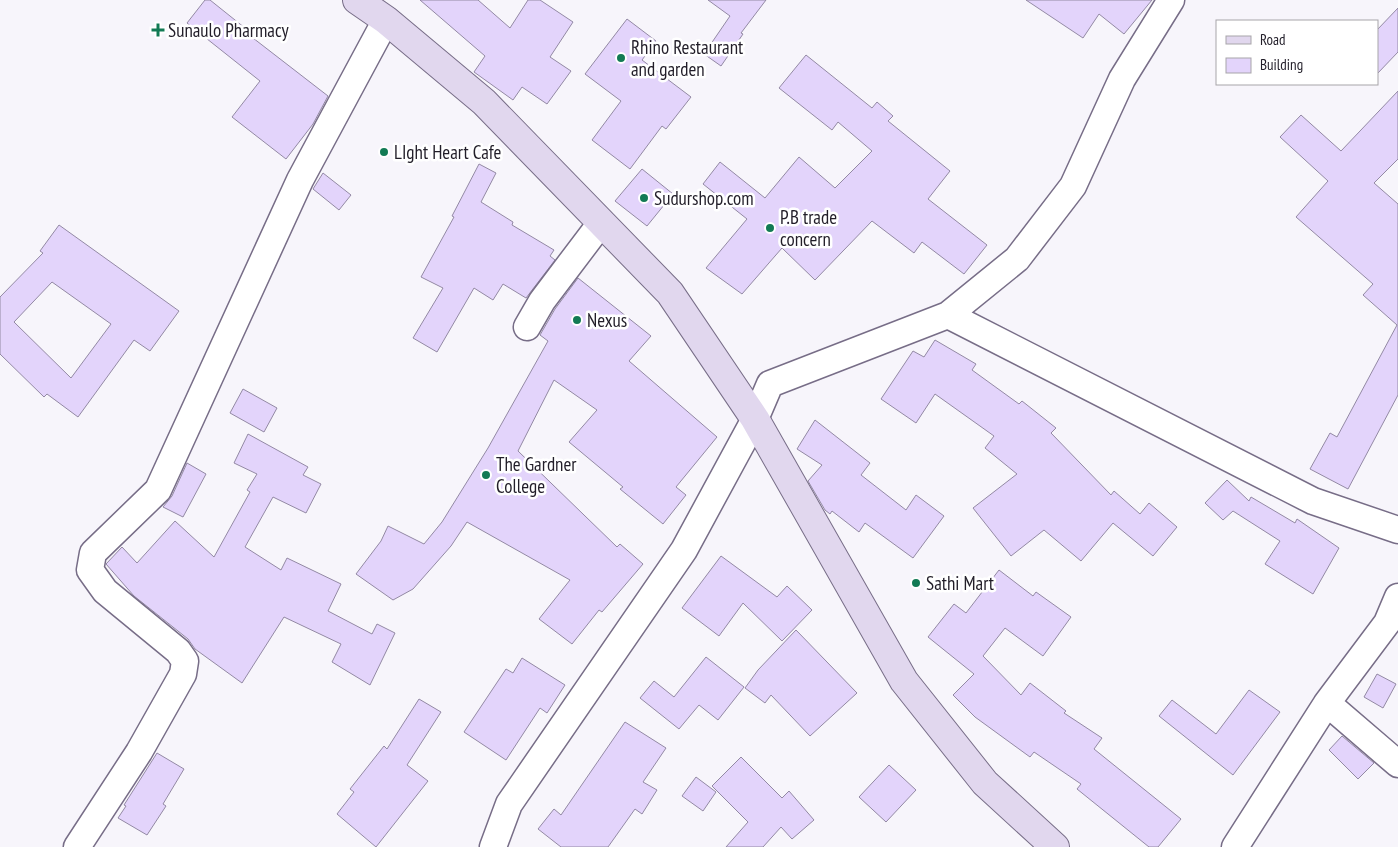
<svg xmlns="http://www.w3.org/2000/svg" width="1398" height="847" font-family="'PT Sans Narrow',sans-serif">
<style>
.building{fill:#e3d4fb;stroke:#9389a4;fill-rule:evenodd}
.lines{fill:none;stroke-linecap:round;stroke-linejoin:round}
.street-casing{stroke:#776d87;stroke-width:29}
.secondary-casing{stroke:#776d87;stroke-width:30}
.street{stroke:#fff;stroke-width:26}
.secondary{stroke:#e1d7ee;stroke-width:28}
.poi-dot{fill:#127a54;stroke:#fff;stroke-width:2}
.labels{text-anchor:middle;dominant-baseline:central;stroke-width:5;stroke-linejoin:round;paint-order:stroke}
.poi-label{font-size:19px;fill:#221e29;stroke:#fff;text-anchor:start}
</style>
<rect width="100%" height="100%" fill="#f7f5fb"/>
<path class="building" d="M 205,0 L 210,0 L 255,36 L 253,38 L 328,96 L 313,124 L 286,159 L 232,117 L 260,81 L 187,23 Z
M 420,0 L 478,0 L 510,28 L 528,0 L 540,0 L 573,22 L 550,57 L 571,71 L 547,104 L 522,87 L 513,100 L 474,72 L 485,56 Z
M 708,0 L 766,0 L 741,33 L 743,34 L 721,66 L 704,54 L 730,16 Z
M 1026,0 L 1152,0 L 1124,34 L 1099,14 L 1083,38 Z
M 1398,8 L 1398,52 L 1377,74 L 1377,30 Z
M 627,19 L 656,41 L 642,60 L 691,97 L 666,129 L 662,126 L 630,169 L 592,140 L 621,101 L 585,74 Z
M 806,55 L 872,108 L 877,102 L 893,116 L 888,121 L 950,171 L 928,199 L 987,245 L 964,274 L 922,242 L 914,253 L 872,221 L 815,280 L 782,248 L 742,294 L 706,268 L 747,219 L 703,184 L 720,162 L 765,198 L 799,157 L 835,188 L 872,151 L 838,122 L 832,130 L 779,88 Z
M 1398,91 L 1398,159 L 1374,183 L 1398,204 L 1398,395 L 1348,489 L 1310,469 L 1330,433 L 1337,437 L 1397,325 L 1363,295 L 1373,284 L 1296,217 L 1328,181 L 1280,137 L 1301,115 L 1341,151 Z
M 479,164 L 496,173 L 481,202 L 513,222 L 512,225 L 554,250 L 550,256 L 555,260 L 526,298 L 503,284 L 493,300 L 474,288 L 437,352 L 413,338 L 443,288 L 421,277 L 454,217 L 452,216 Z
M 642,169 L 673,194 L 647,226 L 615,201 Z
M 323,173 L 351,195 L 339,210 L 313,189 Z
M 59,225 L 179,311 L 150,351 L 134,340 L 78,417 L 47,394 L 44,397 L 0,354 L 0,297 L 43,253 L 40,251 ZM 52,282 L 111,324 L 71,378 L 14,322 Z
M 578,278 L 651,336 L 629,361 L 717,437 L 676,487 L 686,495 L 663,524 L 620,489 L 623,487 L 569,442 L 597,410 L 554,380 L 518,451 L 617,547 L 620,544 L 643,564 L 602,612 L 599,610 L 572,644 L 539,619 L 570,580 L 467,522 L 451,546 L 413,589 L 393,600 L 356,574 L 381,541 L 388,526 L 424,544 L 442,522 L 488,448 L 548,341 L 540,335 L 555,309 Z
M 935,340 L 976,364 L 972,370 L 1019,404 L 1022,401 L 1056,428 L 1051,433 L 1111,495 L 1114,491 L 1140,514 L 1149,503 L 1177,527 L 1153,556 L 1113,523 L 1081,561 L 1044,530 L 1011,556 L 973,508 L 1017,474 L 985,448 L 994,436 L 935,394 L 916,423 L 881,399 L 913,351 L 924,357 Z
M 243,389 L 277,408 L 264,432 L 230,413 Z
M 815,420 L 870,463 L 861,475 L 906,510 L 916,495 L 944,516 L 913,558 L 865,523 L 859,532 L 832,511 L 830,514 L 825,510 L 808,481 L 822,465 L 797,449 Z
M 248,434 L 308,467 L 303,475 L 321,484 L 306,513 L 273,497 L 245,547 L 281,570 L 287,558 L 341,584 L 328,611 L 372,634 L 377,624 L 395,633 L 370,685 L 332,662 L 341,644 L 284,617 L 242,683 L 195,649 L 188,639 L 134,596 L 106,564 L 122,547 L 137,563 L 175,521 L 214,557 L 250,492 L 247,490 L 257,474 L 234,463 Z
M 187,463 L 206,474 L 183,517 L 163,507 L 172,496 Z
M 1227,480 L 1249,501 L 1251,497 L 1295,523 L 1297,519 L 1339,548 L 1313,594 L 1265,564 L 1280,541 L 1233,511 L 1223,520 L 1205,503 Z
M 721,556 L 777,597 L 787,586 L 812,610 L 782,641 L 743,603 L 719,636 L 682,608 Z
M 999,570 L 1033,596 L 1036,592 L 1071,617 L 1043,656 L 1005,628 L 983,656 L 1021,695 L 1030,683 L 1066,711 L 1064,713 L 1102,738 L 1094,749 L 1181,819 L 1158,847 L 1149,847 L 1077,789 L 1081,784 L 1034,752 L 1030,757 L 975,717 L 953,695 L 974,674 L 928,637 L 954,604 L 966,613 Z
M 796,630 L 857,693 L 810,736 L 771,695 L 765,703 L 745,688 L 758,670 Z
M 706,657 L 744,687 L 718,720 L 699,705 L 679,729 L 640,698 L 654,681 L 674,697 Z
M 522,658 L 565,685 L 547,713 L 540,708 L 506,760 L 464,732 L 506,669 L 513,673 Z
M 1377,674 L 1396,684 L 1383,708 L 1364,697 Z
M 1249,690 L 1280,712 L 1233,775 L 1159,716 L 1172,700 L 1216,734 Z
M 419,699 L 441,712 L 407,765 L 428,781 L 376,847 L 337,814 L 354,792 L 350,789 L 384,746 L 387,749 Z
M 625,722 L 666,748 L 643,782 L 657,790 L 642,814 L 635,809 L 608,847 L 561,847 L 538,829 L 554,809 L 561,815 Z
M 1342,736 L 1374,763 L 1358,779 L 1329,750 Z
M 157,753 L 184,769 L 163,804 L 166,806 L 147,835 L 118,818 L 126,806 L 124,805 Z
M 741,757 L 782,798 L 789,791 L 814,820 L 792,839 L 781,827 L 763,847 L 726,847 L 748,822 L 712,786 Z
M 889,765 L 916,790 L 886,822 L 859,797 Z
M 696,777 L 716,792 L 703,811 L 682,796 Z"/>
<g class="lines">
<g class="street-casing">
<path id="street" d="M 948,315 L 1313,501 L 1398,530
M 527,327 L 542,301 L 601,223
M 1327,703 L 1398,764
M 77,847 L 139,752 L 183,674 L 185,661 L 178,651 L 105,591 L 90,570 L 93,553 L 158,490 L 300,180 L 386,20
M 493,847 L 509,804 L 684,550 L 755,419 L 770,384 L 948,315 L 1017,259 L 1073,186 L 1122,79 L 1171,0
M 1235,847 L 1327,703 L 1387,623 L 1398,597"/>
</g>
<g class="secondary-casing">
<path id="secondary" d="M 357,0 L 386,20 L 484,102 L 670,293 L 755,419 L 904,681 L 985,783 L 1055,847"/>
</g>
<use href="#street" class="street"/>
<use href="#secondary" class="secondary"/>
</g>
<g class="poi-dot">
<path d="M155.5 22.5h5v5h5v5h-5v5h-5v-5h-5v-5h5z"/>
<circle cx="621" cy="58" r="5"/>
<circle cx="384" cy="152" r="5"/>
<circle cx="644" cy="198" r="5"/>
<circle cx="770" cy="228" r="5"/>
<circle cx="577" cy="320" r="5"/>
<circle cx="486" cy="475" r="5"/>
<circle cx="916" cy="583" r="5"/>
</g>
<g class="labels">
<g class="poi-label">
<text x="168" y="30">Sunaulo Pharmacy</text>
<text x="631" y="47">Rhino Restaurant<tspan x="631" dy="22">and garden</tspan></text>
<text x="394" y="152">LIght Heart Cafe</text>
<text x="654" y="198">Sudurshop.com</text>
<text x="780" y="217">P.B trade<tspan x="780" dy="22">concern</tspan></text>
<text x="587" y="320">Nexus</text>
<text x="496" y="464">The Gardner<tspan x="496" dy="22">College</tspan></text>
<text x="926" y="583">Sathi Mart</text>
</g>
</g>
<rect x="1216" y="20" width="162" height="65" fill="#ffffff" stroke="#a7a5a9"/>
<rect x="1226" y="36" width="25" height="8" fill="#e1d7ee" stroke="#a7a5a9"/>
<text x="1260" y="45" font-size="15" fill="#221e29">Road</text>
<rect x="1226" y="58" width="25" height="15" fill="#e3d4fb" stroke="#a7a5a9"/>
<text x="1260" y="70" font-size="15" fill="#221e29">Building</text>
</svg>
